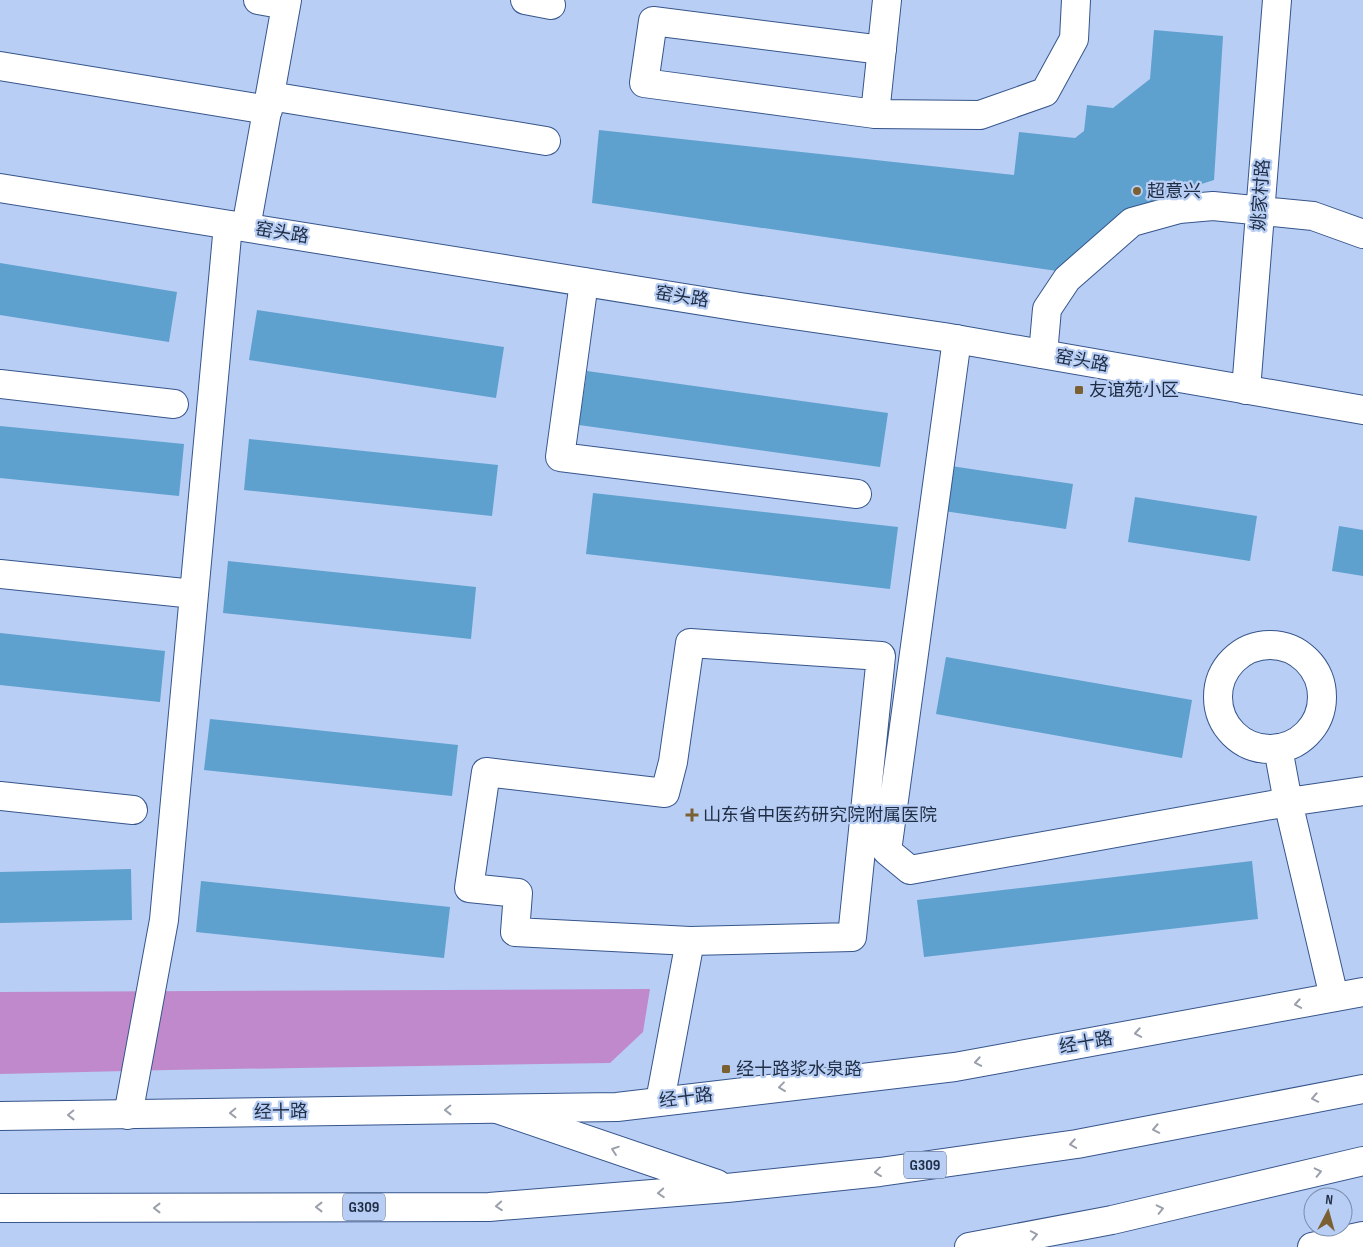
<svg xmlns="http://www.w3.org/2000/svg" width="1363" height="1247" font-family="'Sofia Sans Condensed','Noto Sans SC',sans-serif">
<style>
.green{fill:#c089cb}
.building{fill:#5ea0ce}
.lines{fill:none;stroke-linecap:round;stroke-linejoin:round}
.minor-casing{stroke:#36558b;stroke-width:30}
.major-casing{stroke:#36558b;stroke-width:30}
.highway-casing{stroke:#36558b;stroke-width:30}
.minor{stroke:#fff;stroke-width:28}
.major{stroke:#fff;stroke-width:28}
.highway{stroke:#fff;stroke-width:28}
.oneway{stroke:#9aa0ab}
.poi-dot{fill:#7b6132;stroke:#b8cef4;stroke-width:2}
.labels{text-anchor:middle;dominant-baseline:central;stroke-width:4.5;stroke-linejoin:round;paint-order:stroke}
.shield{fill:#b8cef4;stroke:#4d5d7a;stroke-width:1}
.shield-label{font-size:16px;font-weight:bold;fill:#1f2d45}
.poi-label{font-size:18px;fill:#1f2d45;stroke:#b8cef4;text-anchor:start}
.street-label{font-size:18px;fill:#1f2d45;stroke:#b8cef4}
</style>
<rect width="100%" height="100%" fill="#b8cef4"/>
<path class="green" d="M 650,989 L 643,1032 L 610,1063 L 168,1070 L 0,1074 L 0,992 Z"/>
<path class="building" d="M 1154,30 L 1223,36 L 1214,180 L 1164,196 L 1109,228 L 1064,272 L 592,203 L 599,130 L 1014,175 L 1019,132 L 1075,138 L 1084,131 L 1087,105 L 1113,108 L 1150,79 Z
M 0,263 L 177,292 L 169,342 L 0,315 Z
M 257,310 L 504,347 L 496,398 L 249,360 Z
M 587,371 L 888,413 L 880,467 L 579,425 Z
M 0,426 L 184,444 L 179,496 L 0,478 Z
M 249,439 L 498,465 L 492,516 L 244,490 Z
M 951,466 L 1073,484 L 1066,529 L 944,511 Z
M 593,493 L 898,527 L 890,589 L 586,554 Z
M 1135,497 L 1257,516 L 1250,561 L 1128,542 Z
M 1339,526 L 1363,530 L 1363,576 L 1332,571 Z
M 228,561 L 476,587 L 471,639 L 223,613 Z
M 0,633 L 165,651 L 160,702 L 0,685 Z
M 946,657 L 1192,700 L 1182,758 L 936,714 Z
M 210,719 L 458,745 L 452,796 L 204,770 Z
M 1252,861 L 1258,919 L 924,957 L 917,900 Z
M 131,869 L 132,920 L 0,923 L 0,872 Z
M 201,881 L 450,907 L 444,958 L 196,932 Z"/>
<g class="lines">
<g class="minor-casing">
<path id="minor" d="M 258,0 L 286,5
M 525,0 L 551,5
M 887,0 L 875,114 L 980,115 L 1045,92 L 1074,39 L 1076,0
M 0,66 L 268,110
M 270,96 L 546,141
M 875,114 L 644,83 L 653,21 L 882,50
M 247,222 L 287,0
M 584,282 L 560,457 L 857,494
M 957,339 L 887,851 L 910,870 L 1288,802 L 1334,997
M 1043,354 L 1047,309 L 1067,279 L 1132,222 L 1179,209 L 1213,206 L 1313,216 L 1363,234
M 0,384 L 174,404
M 1246,390 L 1277,0
M 0,574 L 194,594
M1218 697a52 52 0 1 1 104 0a52 52 0 1 1-104 0Z
M 1278,748 L 1288,802 L 1363,791
M 0,796 L 133,810
M 660,1101 L 690,941 L 852,937 L 881,656 L 690,643 L 673,762 L 665,793 L 486,772 L 469,888 L 518,893 L 515,932 L 690,941
M 128,1115 L 164,920 L 228,225"/>
</g>
<g class="major-casing">
<path id="major" d="M 0,188 L 740,307 L 944,337 L 1363,410
M 0,1116 L 617,1107 L 955,1067 L 1363,992
M 1312,1247 L 1363,1236"/>
</g>
<g class="highway-casing">
<path id="highway" d="M 497,1109 L 717,1184
M 0,1208 L 489,1207 L 727,1188 L 880,1172 L 1077,1144 L 1363,1089
M 969,1247 L 1112,1220 L 1363,1161"/>
</g>
<use href="#minor" class="minor"/>
<use href="#major" class="major"/>
<use href="#highway" class="highway"/>
</g>
<defs><path id="oneway-chevron" d="M-2-3.5L2.5 0L-2 3.5" fill="none" stroke-width="1.6" stroke-linecap="round" stroke-linejoin="round" transform="scale(1.25)"/></defs>
<g class="oneway">
<use href="#oneway-chevron" transform="translate(1298 1004) rotate(170)"/>
<use href="#oneway-chevron" transform="translate(1138 1033) rotate(170)"/>
<use href="#oneway-chevron" transform="translate(978 1062) rotate(170)"/>
<use href="#oneway-chevron" transform="translate(782 1087) rotate(173)"/>
<use href="#oneway-chevron" transform="translate(1315 1098) rotate(169)"/>
<use href="#oneway-chevron" transform="translate(448 1110) rotate(179)"/>
<use href="#oneway-chevron" transform="translate(233 1113) rotate(179)"/>
<use href="#oneway-chevron" transform="translate(71 1115) rotate(179)"/>
<use href="#oneway-chevron" transform="translate(1156 1129) rotate(169)"/>
<use href="#oneway-chevron" transform="translate(1073 1144) rotate(171)"/>
<use href="#oneway-chevron" transform="translate(615 1150) rotate(-161)"/>
<use href="#oneway-chevron" transform="translate(878 1172) rotate(173)"/>
<use href="#oneway-chevron" transform="translate(1318 1172) rotate(-13)"/>
<use href="#oneway-chevron" transform="translate(661 1193) rotate(176)"/>
<use href="#oneway-chevron" transform="translate(499 1206) rotate(176)"/>
<use href="#oneway-chevron" transform="translate(319 1207) rotate(180)"/>
<use href="#oneway-chevron" transform="translate(157 1208) rotate(180)"/>
<use href="#oneway-chevron" transform="translate(1160 1209) rotate(-13)"/>
<use href="#oneway-chevron" transform="translate(1034 1235) rotate(-11)"/>
</g>
<g class="poi-dot">
<circle cx="1137" cy="191" r="5"/>
<rect x="1074" y="385" width="10" height="10" rx="2.5"/>
<path d="M689.5 807.5h5v5h5v5h-5v5h-5v-5h-5v-5h5z"/>
<rect x="721" y="1064" width="10" height="10" rx="2.5"/>
</g>
<g class="labels">
<g class="shield">
<rect x="904" y="1151.5" width="42" height="27" rx="4"/>
<rect x="343" y="1193.5" width="42" height="27" rx="4"/>
</g>
<g class="shield-label">
<text x="925" y="1165">G309</text>
<text x="364" y="1207">G309</text>
</g>
<g class="poi-label">
<text x="1147" y="191">超意兴</text>
<text x="1089" y="390">友谊苑小区</text>
<text x="703" y="815">山东省中医药研究院附属医院</text>
<text x="736" y="1069">经十路浆水泉路</text>
</g>
<g class="street-label">
<text transform="translate(1261 195) rotate(-86)">姚家村路</text>
<text transform="translate(282 233) rotate(9)">窑头路</text>
<text transform="translate(682 297) rotate(9)">窑头路</text>
<text transform="translate(1082 361) rotate(10)">窑头路</text>
<text transform="translate(1086 1043) rotate(-10)">经十路</text>
<text transform="translate(686 1098) rotate(-7)">经十路</text>
<text transform="translate(281 1112) rotate(-1)">经十路</text>
</g>
</g>
<g transform="translate(1328 1212) rotate(6)"><circle r="24" fill="#b8cef4" stroke="#7b8eae"/>
<path d="M0-4L9 19L0 12L-9 19Z" fill="#7b6132"/>
<text y="-8" font-size="14" font-weight="bold" text-anchor="middle" fill="#1f2d45">N</text>
</g>
</svg>
